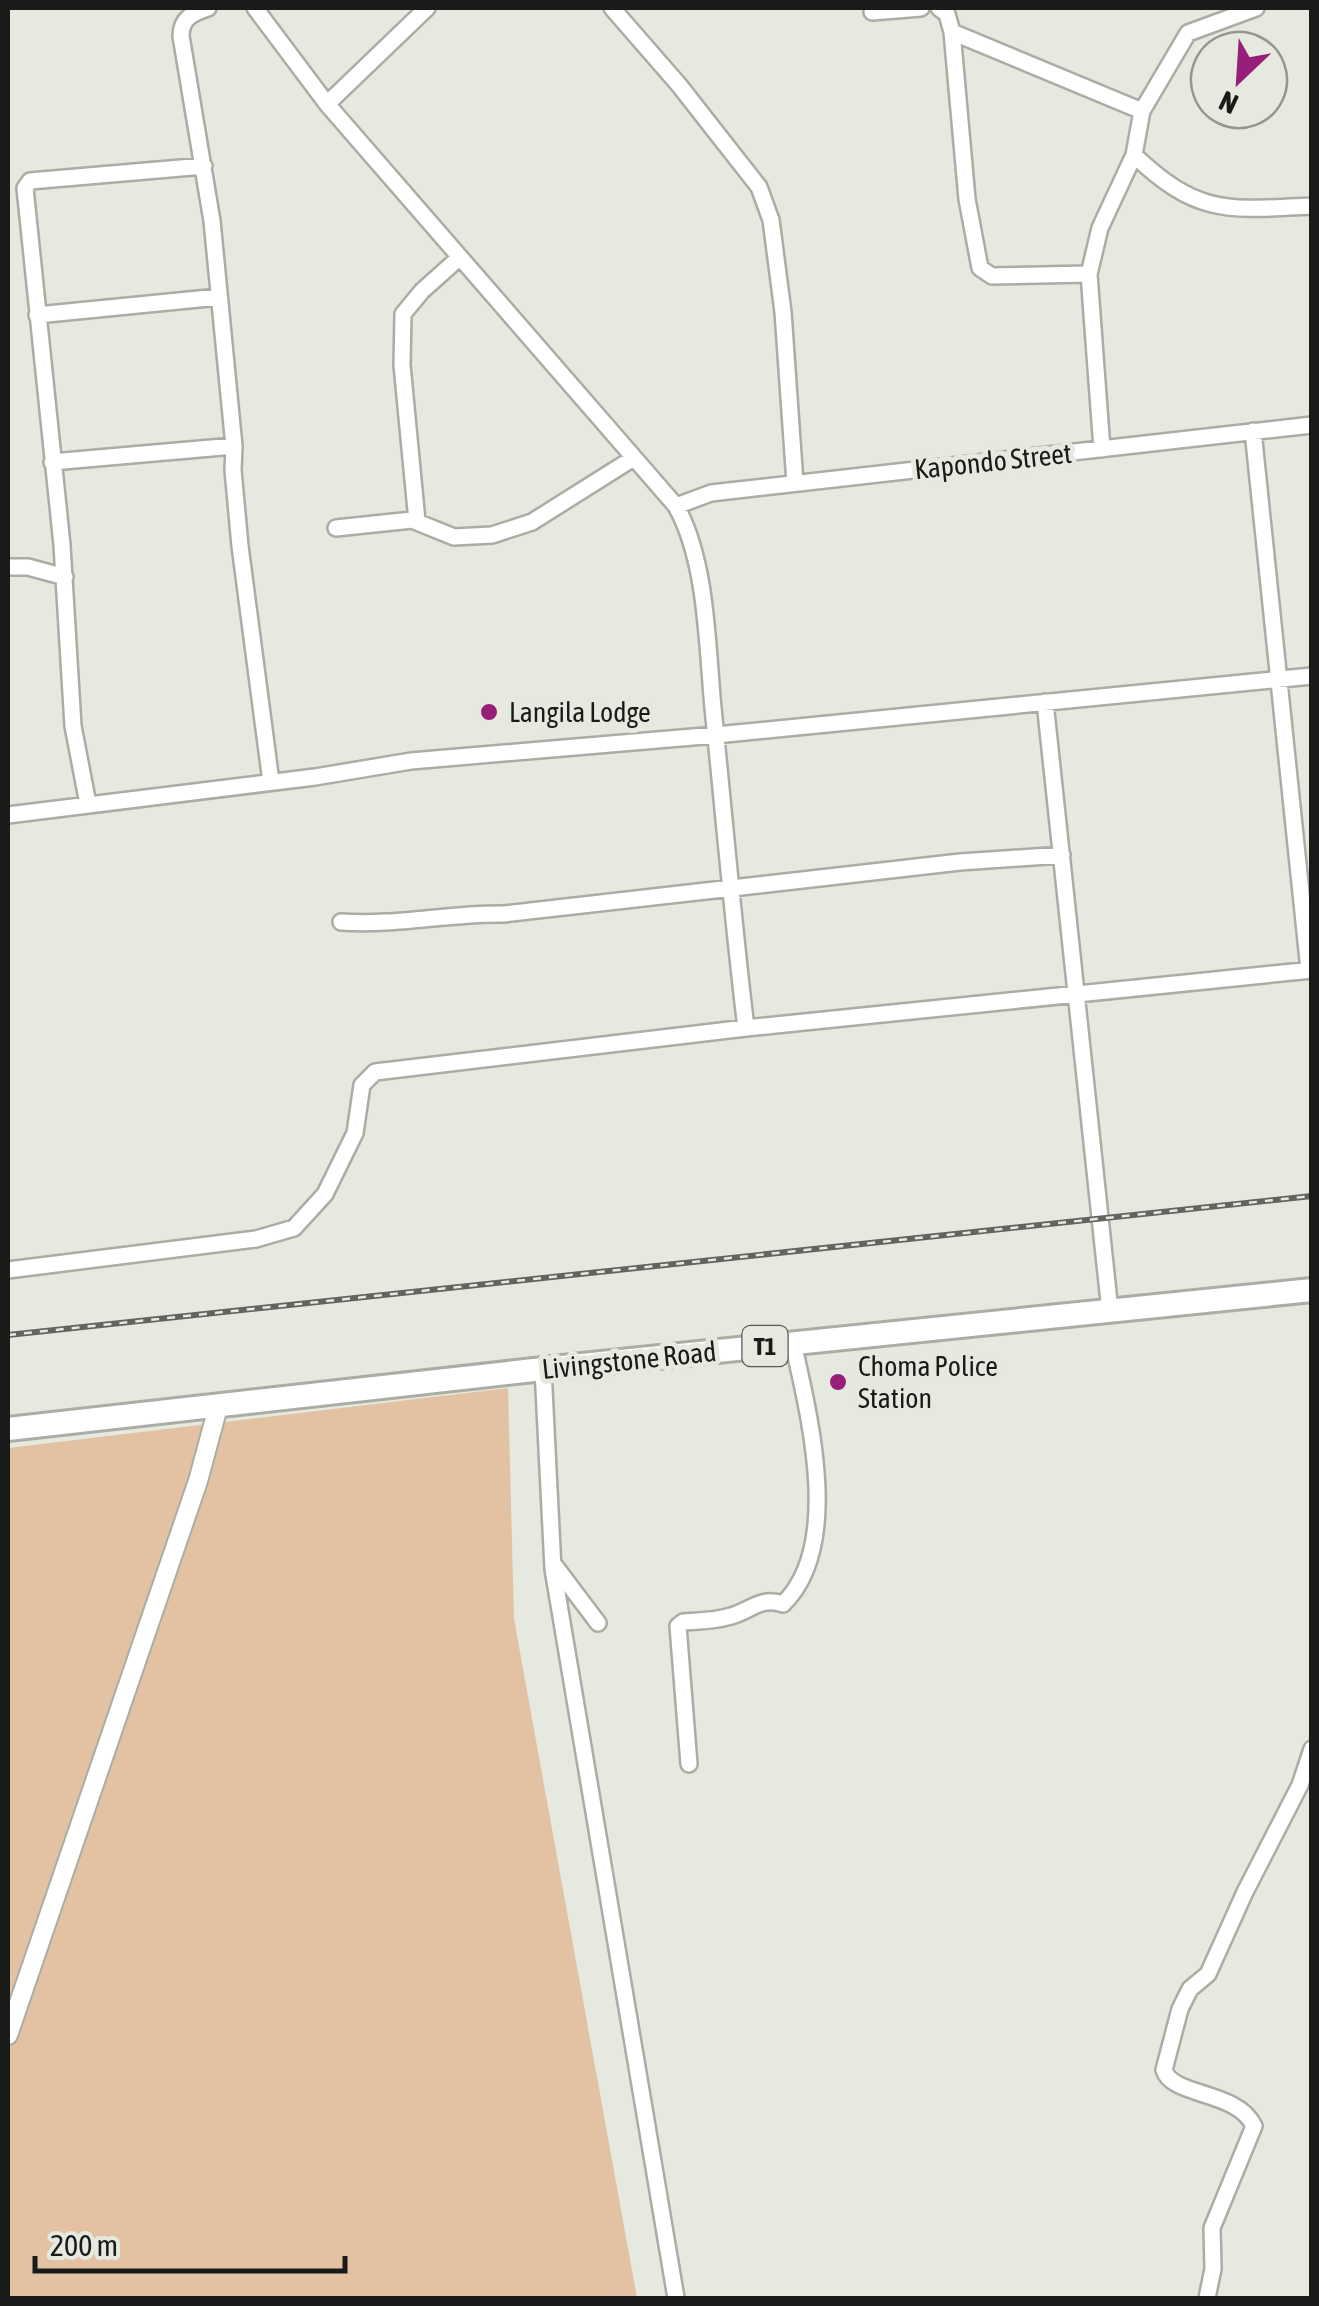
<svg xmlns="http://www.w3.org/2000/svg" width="1319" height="2306" font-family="'Asap Condensed',sans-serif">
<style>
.green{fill:#e2c2a3}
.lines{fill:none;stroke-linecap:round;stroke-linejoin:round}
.minor-casing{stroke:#aaada4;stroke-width:20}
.major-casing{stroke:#aaada4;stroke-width:22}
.highway-casing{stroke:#aaada4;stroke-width:28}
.minor{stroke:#fff;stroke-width:15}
.major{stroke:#fff;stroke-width:18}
.highway{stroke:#fff;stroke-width:22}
.rail-casing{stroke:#62645f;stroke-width:6}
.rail{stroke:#e5e9df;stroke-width:2.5;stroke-dasharray:8;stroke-linecap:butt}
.poi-dot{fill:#971f7a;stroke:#e5e9df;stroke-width:4}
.labels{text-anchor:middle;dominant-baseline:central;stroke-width:10;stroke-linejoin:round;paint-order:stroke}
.shield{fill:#e5e9df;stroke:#575954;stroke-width:2.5}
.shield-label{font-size:25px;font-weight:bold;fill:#1a1b18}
.street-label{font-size:28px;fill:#1a1b18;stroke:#e5e9df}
.poi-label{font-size:28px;fill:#1a1b18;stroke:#e5e9df;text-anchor:start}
</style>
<rect width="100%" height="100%" fill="#e5e9df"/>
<path class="green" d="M 508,1388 L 514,1619 L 637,2298 L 8,2298 L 8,1448 Z"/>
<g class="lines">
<g class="minor-casing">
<path id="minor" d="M 208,8 C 193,13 181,18 181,36 L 212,221 L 234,446 L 233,470 L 240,546 L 271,782
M 255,8 L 327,104 L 676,506 C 707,561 707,645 713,708 C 724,815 733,922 746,1028 L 1312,970
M 612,8 L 679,85 L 759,187 L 771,220 L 783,312 L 795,483
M 939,8 L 947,14 L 952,32 L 967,199 L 980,268 L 992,276 L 1089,274
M 872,12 L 921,8
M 952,32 L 1142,111 L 1134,155 L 1100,228 L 1089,274 L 1102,449
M 327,104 L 427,8
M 1142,111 L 1188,33 L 1256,8
M 1134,155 C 1198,216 1228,210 1312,206
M 37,315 L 219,297
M 1253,431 L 1309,970
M 52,462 L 234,446
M 676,506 L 711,493 L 1312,425
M 417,521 L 402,365 L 403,314 L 422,291 L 460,257
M 336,528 L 412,520 L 454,537 L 492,535 L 532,522 L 632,459
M 8,567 L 28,567 L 65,577
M 1045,702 L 1110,1311
M 88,804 L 73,726 L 62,545 L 25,188 L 30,181 L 204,166
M 8,815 L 315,777 L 411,761 L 716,735 L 1312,676
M 341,922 C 395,926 450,913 504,914 L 960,862 L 1062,855
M 8,1270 L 256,1239 L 294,1228 L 325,1194 L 355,1133 L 362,1085 L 375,1072 L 746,1028
M 543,1369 L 553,1569 L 676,2298
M 555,1566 L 598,1623
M 689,1764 L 678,1626 L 683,1622 C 698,1621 715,1621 731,1616 C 750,1611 761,1596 783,1604 C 843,1546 809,1415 793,1343
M 1207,2298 L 1213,2269 L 1212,2228 L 1254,2126 C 1237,2090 1172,2097 1164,2070 L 1180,2009 L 1190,1989 L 1208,1974 L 1245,1892 L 1300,1785 L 1312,1749"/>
</g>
<g class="major-casing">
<path id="major" d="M 8,2035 L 198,1481 L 218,1407"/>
</g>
<g class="highway-casing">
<path id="highway" d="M 8,1429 L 543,1369 L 1312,1290"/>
</g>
<use href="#minor" class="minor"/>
<use href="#major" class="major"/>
<use href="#highway" class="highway"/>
<g class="rail-casing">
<path id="rail" d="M 8,1335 L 1312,1196"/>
</g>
<use href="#rail" class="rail"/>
</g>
<g class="poi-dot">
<circle cx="489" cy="712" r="10"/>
<circle cx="838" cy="1382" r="10"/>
</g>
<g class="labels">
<rect class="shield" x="742.5" y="1326" width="45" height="40" rx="8"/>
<g class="shield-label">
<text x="765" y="1346">T1</text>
</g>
<g class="street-label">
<text transform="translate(993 461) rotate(-6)">Kapondo Street</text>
<text transform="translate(629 1360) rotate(-6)">Livingstone Road</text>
</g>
<g class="poi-label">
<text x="509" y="712">Langila Lodge</text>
<text x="858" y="1366">Choma Police<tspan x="858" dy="32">Station</tspan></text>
</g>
</g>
<rect width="1319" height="2306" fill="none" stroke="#1a1b18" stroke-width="20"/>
<g transform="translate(1239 80) rotate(205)"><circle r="48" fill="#e5e9df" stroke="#94978f" stroke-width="2.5"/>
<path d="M0-8L18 38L0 25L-18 38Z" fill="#971f7a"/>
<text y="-15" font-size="28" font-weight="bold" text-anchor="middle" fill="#1a1b18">N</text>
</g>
<path d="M35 2256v15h310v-15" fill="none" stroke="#1a1b18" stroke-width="5"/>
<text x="50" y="2256" font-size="30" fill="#1a1b18" stroke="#e5e9df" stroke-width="8" paint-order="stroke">200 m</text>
</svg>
